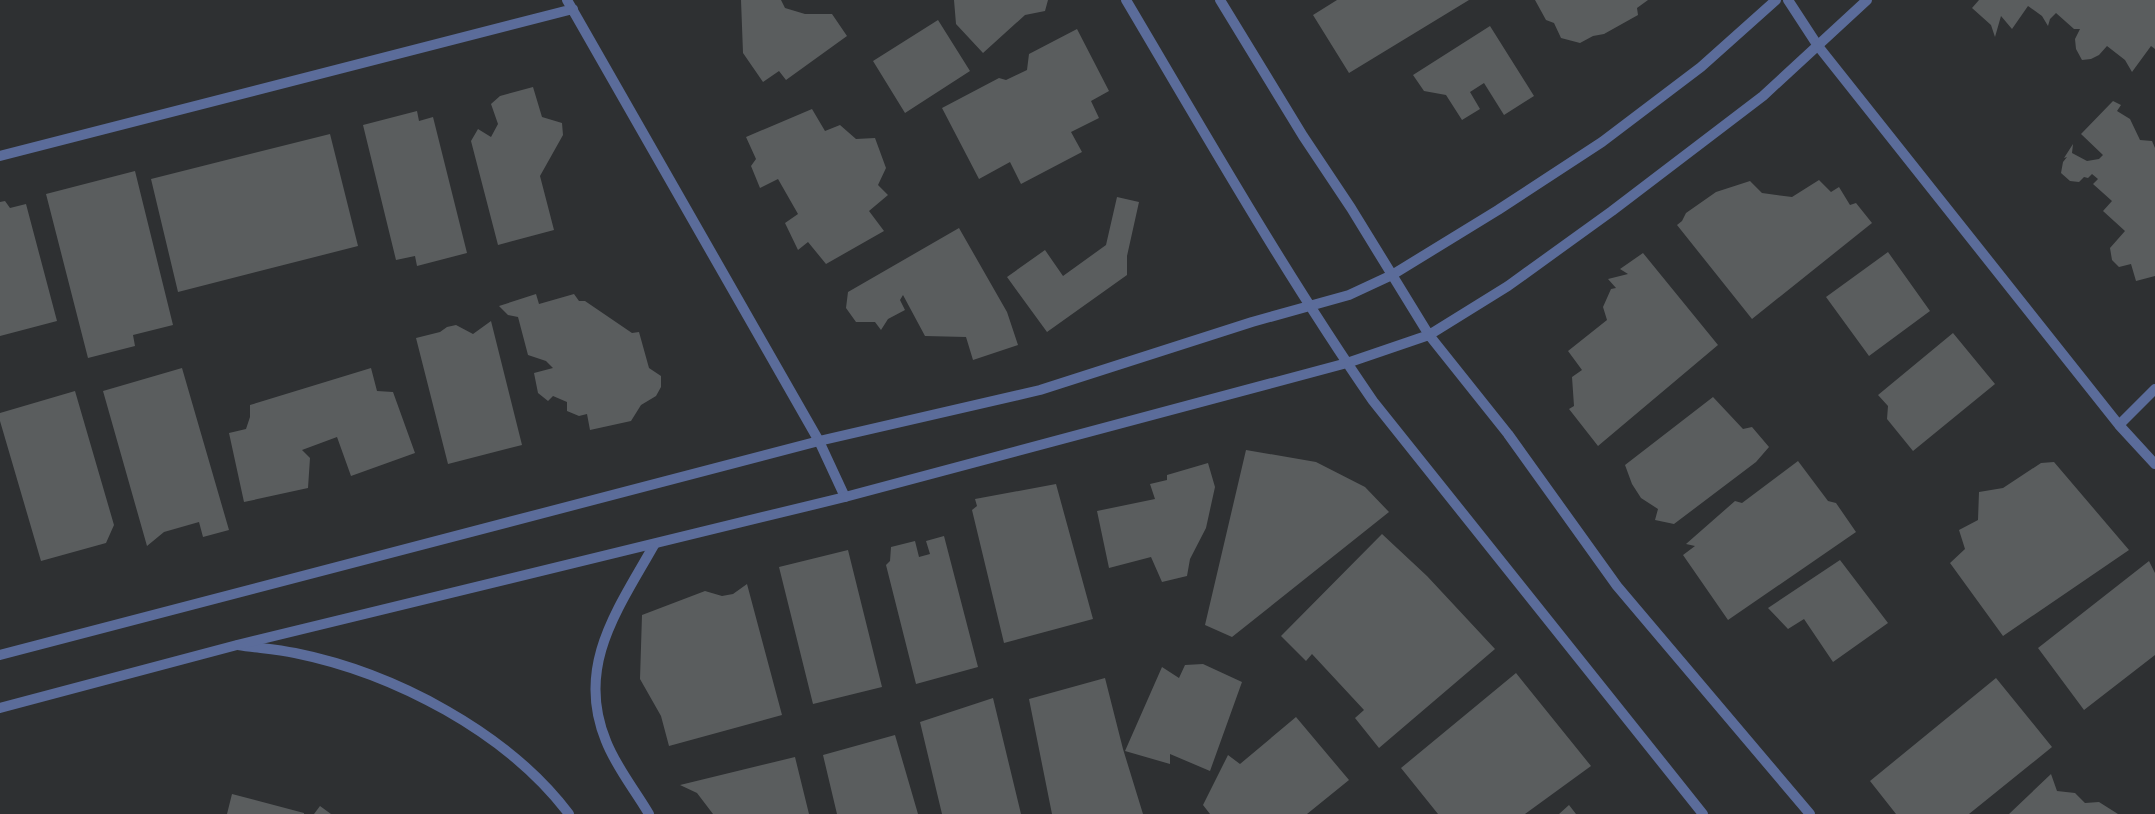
<svg xmlns="http://www.w3.org/2000/svg" width="2155" height="814" font-family="'Times New Roman',serif">
<style>
.building{fill:#5a5d5e}
.lines{fill:none;stroke-linecap:round;stroke-linejoin:round}
.minor{stroke:#5b6c9a;stroke-width:10}
.tertiary{stroke:#5b6c9a;stroke-width:10}
</style>
<rect width="100%" height="100%" fill="#2e3032"/>
<path class="building" d="M 741,0 L 781,0 L 785,8 L 805,14 L 832,14 L 847,36 L 786,80 L 779,71 L 763,82 L 743,53 Z
M 954,0 L 1048,0 L 1045,11 L 1025,15 L 983,53 L 956,24 Z
M 1337,0 L 1469,0 L 1349,73 L 1313,15 Z
M 1535,0 L 1648,0 L 1637,8 L 1638,15 L 1604,34 L 1593,36 L 1580,43 L 1561,38 L 1554,23 L 1546,20 Z
M 1979,0 L 2155,0 L 2155,49 L 2151,46 L 2132,72 L 2125,60 L 2107,46 L 2099,55 L 2091,59 L 2082,60 L 2076,49 L 2075,39 L 2080,29 L 2074,29 L 2056,13 L 2050,19 L 2048,26 L 2042,16 L 2028,6 L 2012,29 L 2001,16 L 1995,37 L 1991,25 L 1972,8 Z
M 938,20 L 970,71 L 905,113 L 873,61 Z
M 1490,26 L 1534,96 L 1504,115 L 1484,83 L 1470,92 L 1480,109 L 1462,120 L 1446,95 L 1424,91 L 1413,75 Z
M 1077,29 L 1109,91 L 1091,101 L 1099,118 L 1071,132 L 1082,152 L 1021,184 L 1010,162 L 979,179 L 942,108 L 999,78 L 1006,80 L 1027,70 L 1029,54 Z
M 533,87 L 542,117 L 562,123 L 563,135 L 540,176 L 554,230 L 498,245 L 471,141 L 478,129 L 491,137 L 498,124 L 491,104 L 500,96 Z
M 2113,101 L 2121,105 L 2117,111 L 2130,119 L 2140,140 L 2152,141 L 2155,148 L 2155,276 L 2136,281 L 2131,264 L 2119,267 L 2112,260 L 2110,248 L 2125,231 L 2103,211 L 2112,201 L 2093,184 L 2098,179 L 2092,174 L 2088,178 L 2084,177 L 2079,182 L 2070,181 L 2061,173 L 2063,162 L 2067,157 L 2064,158 L 2073,144 L 2072,153 L 2087,161 L 2099,159 L 2103,155 L 2081,134 Z
M 812,109 L 825,131 L 840,125 L 856,139 L 875,138 L 886,168 L 878,185 L 888,195 L 869,211 L 884,231 L 826,264 L 808,242 L 798,250 L 785,223 L 798,214 L 778,179 L 760,188 L 751,166 L 756,159 L 746,137 Z
M 417,111 L 419,121 L 433,117 L 467,253 L 417,266 L 415,256 L 396,260 L 363,125 Z
M 330,134 L 358,246 L 178,292 L 151,179 Z
M 135,171 L 173,325 L 133,335 L 135,346 L 88,358 L 46,194 Z
M 1819,180 L 1831,192 L 1839,187 L 1850,205 L 1856,203 L 1872,223 L 1752,319 L 1677,225 L 1682,221 L 1686,213 L 1716,192 L 1750,181 L 1762,193 L 1792,197 Z
M 1117,197 L 1139,202 L 1127,256 L 1127,275 L 1047,332 L 1007,277 L 1045,250 L 1063,276 L 1106,245 Z
M 5,201 L 10,208 L 26,204 L 57,321 L 0,336 L 0,202 Z
M 959,228 L 1007,312 L 1018,345 L 973,360 L 966,337 L 925,336 L 903,295 L 900,300 L 905,310 L 888,319 L 881,330 L 875,322 L 856,322 L 846,308 L 848,292 Z
M 1888,252 L 1930,311 L 1869,356 L 1826,297 Z
M 1643,253 L 1718,345 L 1598,446 L 1569,409 L 1574,406 L 1572,377 L 1582,370 L 1568,351 L 1607,320 L 1603,307 L 1611,289 L 1616,288 L 1608,279 L 1628,274 L 1620,269 Z
M 536,294 L 539,304 L 574,294 L 579,301 L 585,301 L 632,333 L 639,332 L 649,368 L 661,376 L 661,387 L 656,396 L 641,405 L 631,421 L 590,430 L 587,414 L 579,416 L 567,411 L 567,402 L 553,396 L 548,401 L 538,393 L 534,373 L 553,368 L 546,361 L 528,355 L 518,317 L 508,315 L 499,306 Z
M 491,321 L 522,445 L 448,464 L 416,338 L 440,332 L 447,327 L 456,325 L 473,334 Z
M 1953,333 L 1995,384 L 1913,451 L 1887,419 L 1888,406 L 1878,395 Z
M 182,368 L 229,530 L 203,537 L 199,522 L 164,532 L 147,546 L 103,391 Z
M 371,368 L 377,391 L 393,392 L 415,453 L 351,476 L 337,437 L 302,450 L 310,458 L 308,488 L 244,502 L 229,433 L 246,429 L 250,417 L 250,405 Z
M 75,391 L 114,525 L 106,543 L 41,561 L 0,421 L 0,413 Z
M 1713,397 L 1743,429 L 1752,427 L 1769,447 L 1756,462 L 1674,524 L 1655,520 L 1658,509 L 1641,498 L 1632,484 L 1625,465 Z
M 1246,450 L 1316,462 L 1365,487 L 1389,512 L 1232,637 L 1205,625 Z
M 1798,461 L 1828,501 L 1836,503 L 1856,532 L 1728,620 L 1683,555 L 1695,546 L 1686,544 L 1735,501 L 1742,503 Z
M 2054,462 L 2129,550 L 2003,636 L 1950,563 L 1965,549 L 1959,530 L 1978,520 L 1979,492 L 2003,488 L 2041,463 Z
M 1208,463 L 1215,487 L 1206,528 L 1190,559 L 1187,576 L 1162,582 L 1151,557 L 1109,568 L 1097,511 L 1155,499 L 1150,484 L 1167,480 L 1167,475 Z
M 1056,484 L 1093,619 L 1004,643 L 972,510 L 977,506 L 975,499 Z
M 1382,534 L 1427,576 L 1495,649 L 1379,748 L 1355,718 L 1364,710 L 1312,654 L 1306,661 L 1281,636 Z
M 944,536 L 978,667 L 916,684 L 886,565 L 890,561 L 891,547 L 915,541 L 919,557 L 930,554 L 926,541 Z
M 848,550 L 882,687 L 813,704 L 779,567 Z
M 1840,560 L 1888,623 L 1833,662 L 1804,619 L 1788,629 L 1768,608 Z
M 2149,561 L 2155,573 L 2155,655 L 2084,710 L 2038,648 Z
M 747,584 L 782,715 L 669,746 L 661,716 L 640,679 L 642,615 L 705,591 L 722,596 L 733,594 Z
M 1203,664 L 1242,682 L 1210,771 L 1170,754 L 1170,764 L 1125,751 L 1162,667 L 1179,678 L 1185,665 Z
M 1516,673 L 1591,766 L 1525,814 L 1438,814 L 1401,768 Z
M 1105,678 L 1123,749 L 1143,814 L 1052,814 L 1029,699 Z
M 1996,678 L 2052,747 L 1969,814 L 1896,814 L 1870,781 Z
M 993,698 L 1021,814 L 942,814 L 920,722 Z
M 1296,717 L 1349,780 L 1307,814 L 1210,814 L 1203,805 L 1228,755 L 1240,764 Z
M 895,735 L 918,814 L 837,814 L 823,755 Z
M 795,757 L 809,814 L 713,814 L 697,793 L 680,785 Z
M 2051,774 L 2057,791 L 2075,793 L 2085,803 L 2099,802 L 2118,814 L 2009,814 Z
M 232,794 L 304,813 L 304,814 L 227,814 Z
M 1569,805 L 1576,814 L 1559,814 Z
M 320,806 L 331,814 L 314,814 Z"/>
<g class="lines">
<path class="minor" d="M 567,0 L 819,441 L 845,497
M 1788,0 L 1818,46 L 2119,425 L 2155,464
M 0,156 L 573,9
M 2119,425 L 2155,389
M 238,645 C 257,648 276,649 295,653 C 394,673 507,732 569,814
M 649,814 C 635,790 616,767 606,741 C 575,666 618,609 654,545"/>
<path class="tertiary" d="M 1126,0 C 1206,135 1284,272 1373,401 L 1703,814
M 1220,0 L 1303,136 L 1351,208 L 1429,335 L 1508,434 L 1617,586 L 1810,814
M 0,655 L 819,441 L 1040,390 L 1252,322 L 1349,295 L 1392,275 L 1498,210 L 1602,142 L 1701,67 L 1776,0
M 0,708 L 237,645 L 845,497 L 1347,363 L 1429,335 L 1508,286 L 1612,211 L 1763,96 L 1867,0"/>
</g>
</svg>
